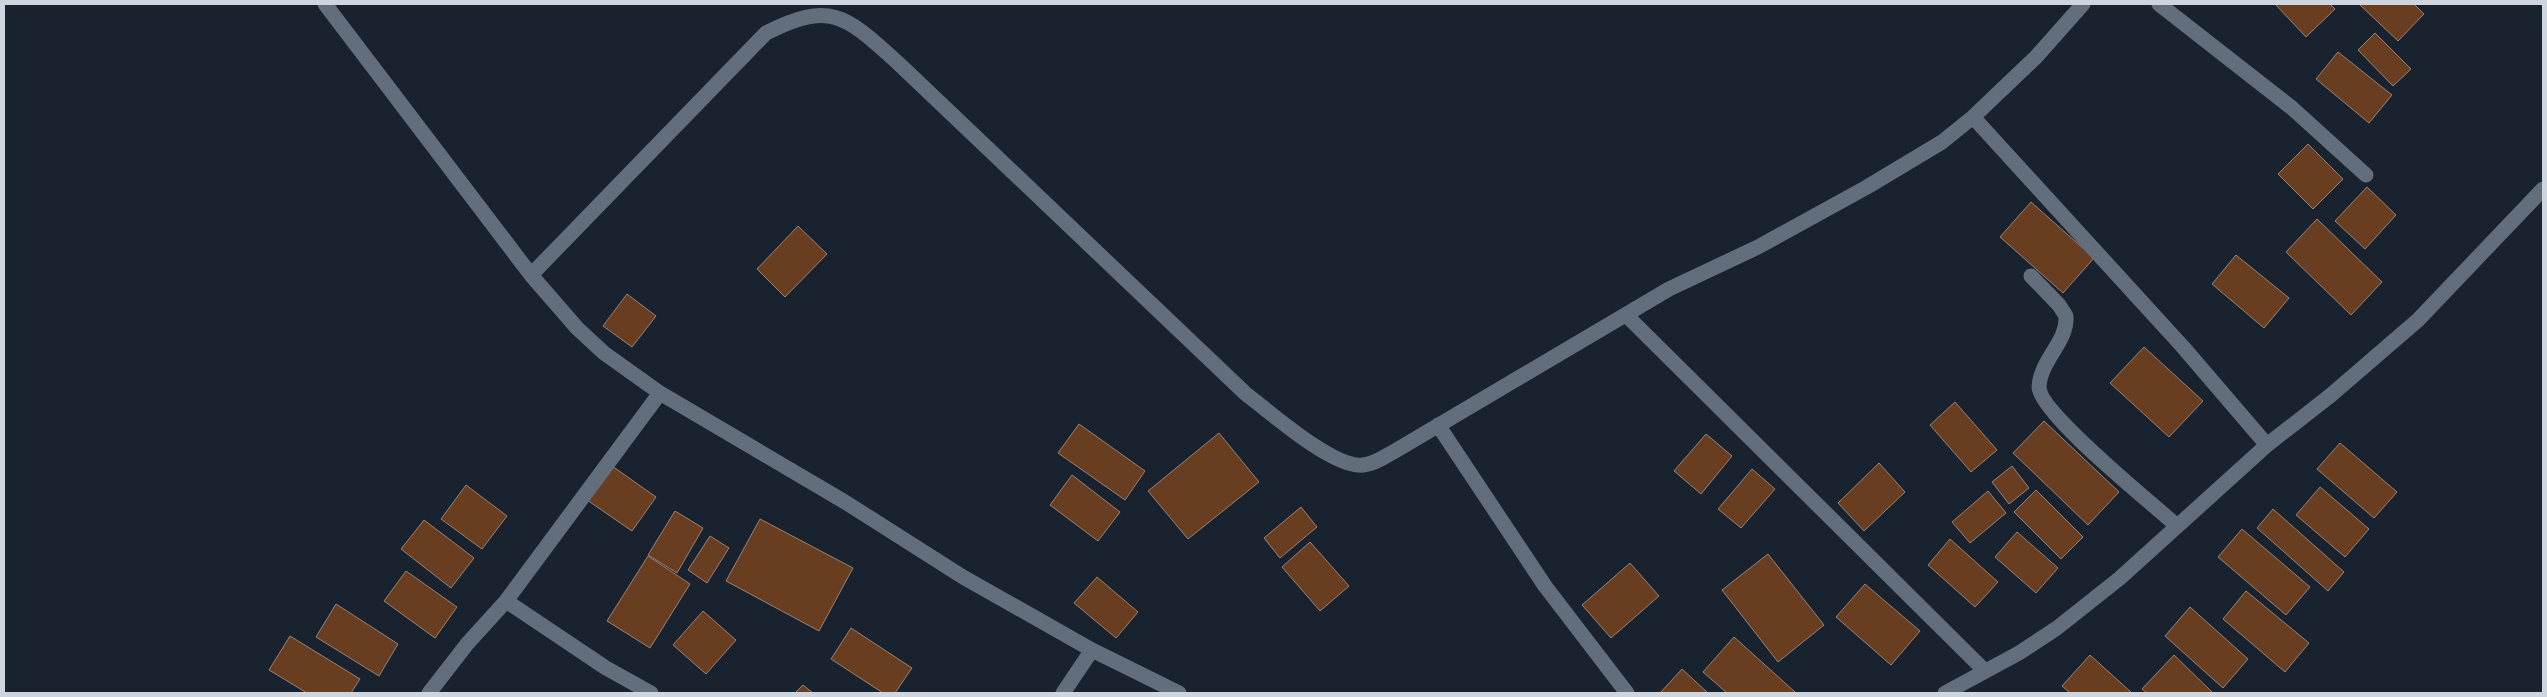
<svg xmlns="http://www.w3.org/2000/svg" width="2547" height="697" font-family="'Work Sans',sans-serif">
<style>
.building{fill:#693d20;stroke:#978479}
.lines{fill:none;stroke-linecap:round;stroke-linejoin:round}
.minor{stroke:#636e7d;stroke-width:15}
</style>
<rect width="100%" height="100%" fill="#19222f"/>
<path class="building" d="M 2275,4 L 2330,4 L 2335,9 L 2306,37 Z
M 2359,4 L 2414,4 L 2424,14 L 2398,41 Z
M 2375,33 L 2411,69 L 2393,86 L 2358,50 Z
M 2338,52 L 2392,95 L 2369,123 L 2316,79 Z
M 2308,144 L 2343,179 L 2313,209 L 2278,174 Z
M 2367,187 L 2396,215 L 2365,249 L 2335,221 Z
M 2031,202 L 2094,258 L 2063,293 L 2000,237 Z
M 2317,219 L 2382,282 L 2351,315 L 2286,252 Z
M 798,226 L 827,254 L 785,297 L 757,269 Z
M 2236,255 L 2289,298 L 2264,328 L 2212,284 Z
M 627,294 L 656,316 L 632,347 L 603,326 Z
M 2144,347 L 2203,401 L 2169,437 L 2110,383 Z
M 1955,402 L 1997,450 L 1971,472 L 1930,425 Z
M 2044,421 L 2119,492 L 2088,525 L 2013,453 Z
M 1079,424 L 1145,471 L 1125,500 L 1058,453 Z
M 1219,433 L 1259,482 L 1188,539 L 1148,491 Z
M 1706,434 L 1732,456 L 1701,494 L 1674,471 Z
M 2340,443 L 2397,492 L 2374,518 L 2317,469 Z
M 1879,463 L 1905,492 L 1864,531 L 1838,503 Z
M 612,466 L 656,497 L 632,531 L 587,500 Z
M 2012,466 L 2029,488 L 2009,504 L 1992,482 Z
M 1752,469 L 1775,489 L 1741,528 L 1718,509 Z
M 1072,475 L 1120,512 L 1098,541 L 1050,505 Z
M 466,485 L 507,516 L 482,549 L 441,519 Z
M 2320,487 L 2369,529 L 2345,557 L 2296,515 Z
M 2036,490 L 2083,537 L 2061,559 L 2014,512 Z
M 1988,491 L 2006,513 L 1970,543 L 1952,522 Z
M 1301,507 L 1317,527 L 1280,558 L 1264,538 Z
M 2273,509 L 2344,572 L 2328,591 L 2257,528 Z
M 675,511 L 703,528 L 677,573 L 648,555 Z
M 760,519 L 853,568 L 819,631 L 726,581 Z
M 424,520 L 474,558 L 451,588 L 401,549 Z
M 2242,529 L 2310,587 L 2286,615 L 2218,557 Z
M 2017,532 L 2058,568 L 2036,593 L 1995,557 Z
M 710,536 L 729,548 L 707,583 L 688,570 Z
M 1950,539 L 1998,582 L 1975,607 L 1928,565 Z
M 1310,542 L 1349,586 L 1320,611 L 1282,567 Z
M 1768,554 L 1824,625 L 1778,662 L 1722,590 Z
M 648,556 L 690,584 L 650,648 L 607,621 Z
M 1630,563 L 1659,596 L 1611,638 L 1582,605 Z
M 406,571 L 457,607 L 435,638 L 384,601 Z
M 1097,577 L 1138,612 L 1116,638 L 1074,603 Z
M 1865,584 L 1920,631 L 1891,665 L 1836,617 Z
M 2246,591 L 2309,643 L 2285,672 L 2223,619 Z
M 336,604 L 398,644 L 379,676 L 316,637 Z
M 2190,607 L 2248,659 L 2223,688 L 2165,636 Z
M 703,611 L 736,640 L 706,674 L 673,645 Z
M 851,628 L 912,668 L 895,693 L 883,693 L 831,659 Z
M 290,636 L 360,679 L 351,693 L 307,693 L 269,670 Z
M 1734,637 L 1795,692 L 1794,693 L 1727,693 L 1703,672 Z
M 2090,655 L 2132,693 L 2070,693 L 2062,686 Z
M 2174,655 L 2213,693 L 2147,693 L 2142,689 Z
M 1682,669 L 1708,693 L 1660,693 Z
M 803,685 L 813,693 L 795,693 Z"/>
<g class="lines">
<path class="minor" d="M 325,4 L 531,275 L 577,328 L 604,353 L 660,393 L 845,502 L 963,577 L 1092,650 L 1179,693
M 2159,4 L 2292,108 L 2366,175
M 1973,117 L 2183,347 L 2267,445
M 531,275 L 766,33 C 831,0 846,16 897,62 L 1246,394 C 1270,412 1334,469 1363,465 C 1375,464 1385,456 1395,451 L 1669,289 L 1758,247 L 1867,187 L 1942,142 L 1973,117 L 2036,57 L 2083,4
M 2031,276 L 2059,305 L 2066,316 C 2068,342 2040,360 2039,387 C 2039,413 2153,504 2177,526
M 1626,315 L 1985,671
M 1438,425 L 1545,586 L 1627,693
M 506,601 L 606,668 L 651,693
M 429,693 L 467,644 L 506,601 L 660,393
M 1063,693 L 1092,650
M 1945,693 L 2019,653 L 2057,628 L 2120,578 L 2267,445 L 2331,395 L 2418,320 L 2543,189"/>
</g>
<rect width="2547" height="697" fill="none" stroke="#cfd5de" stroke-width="10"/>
</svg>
